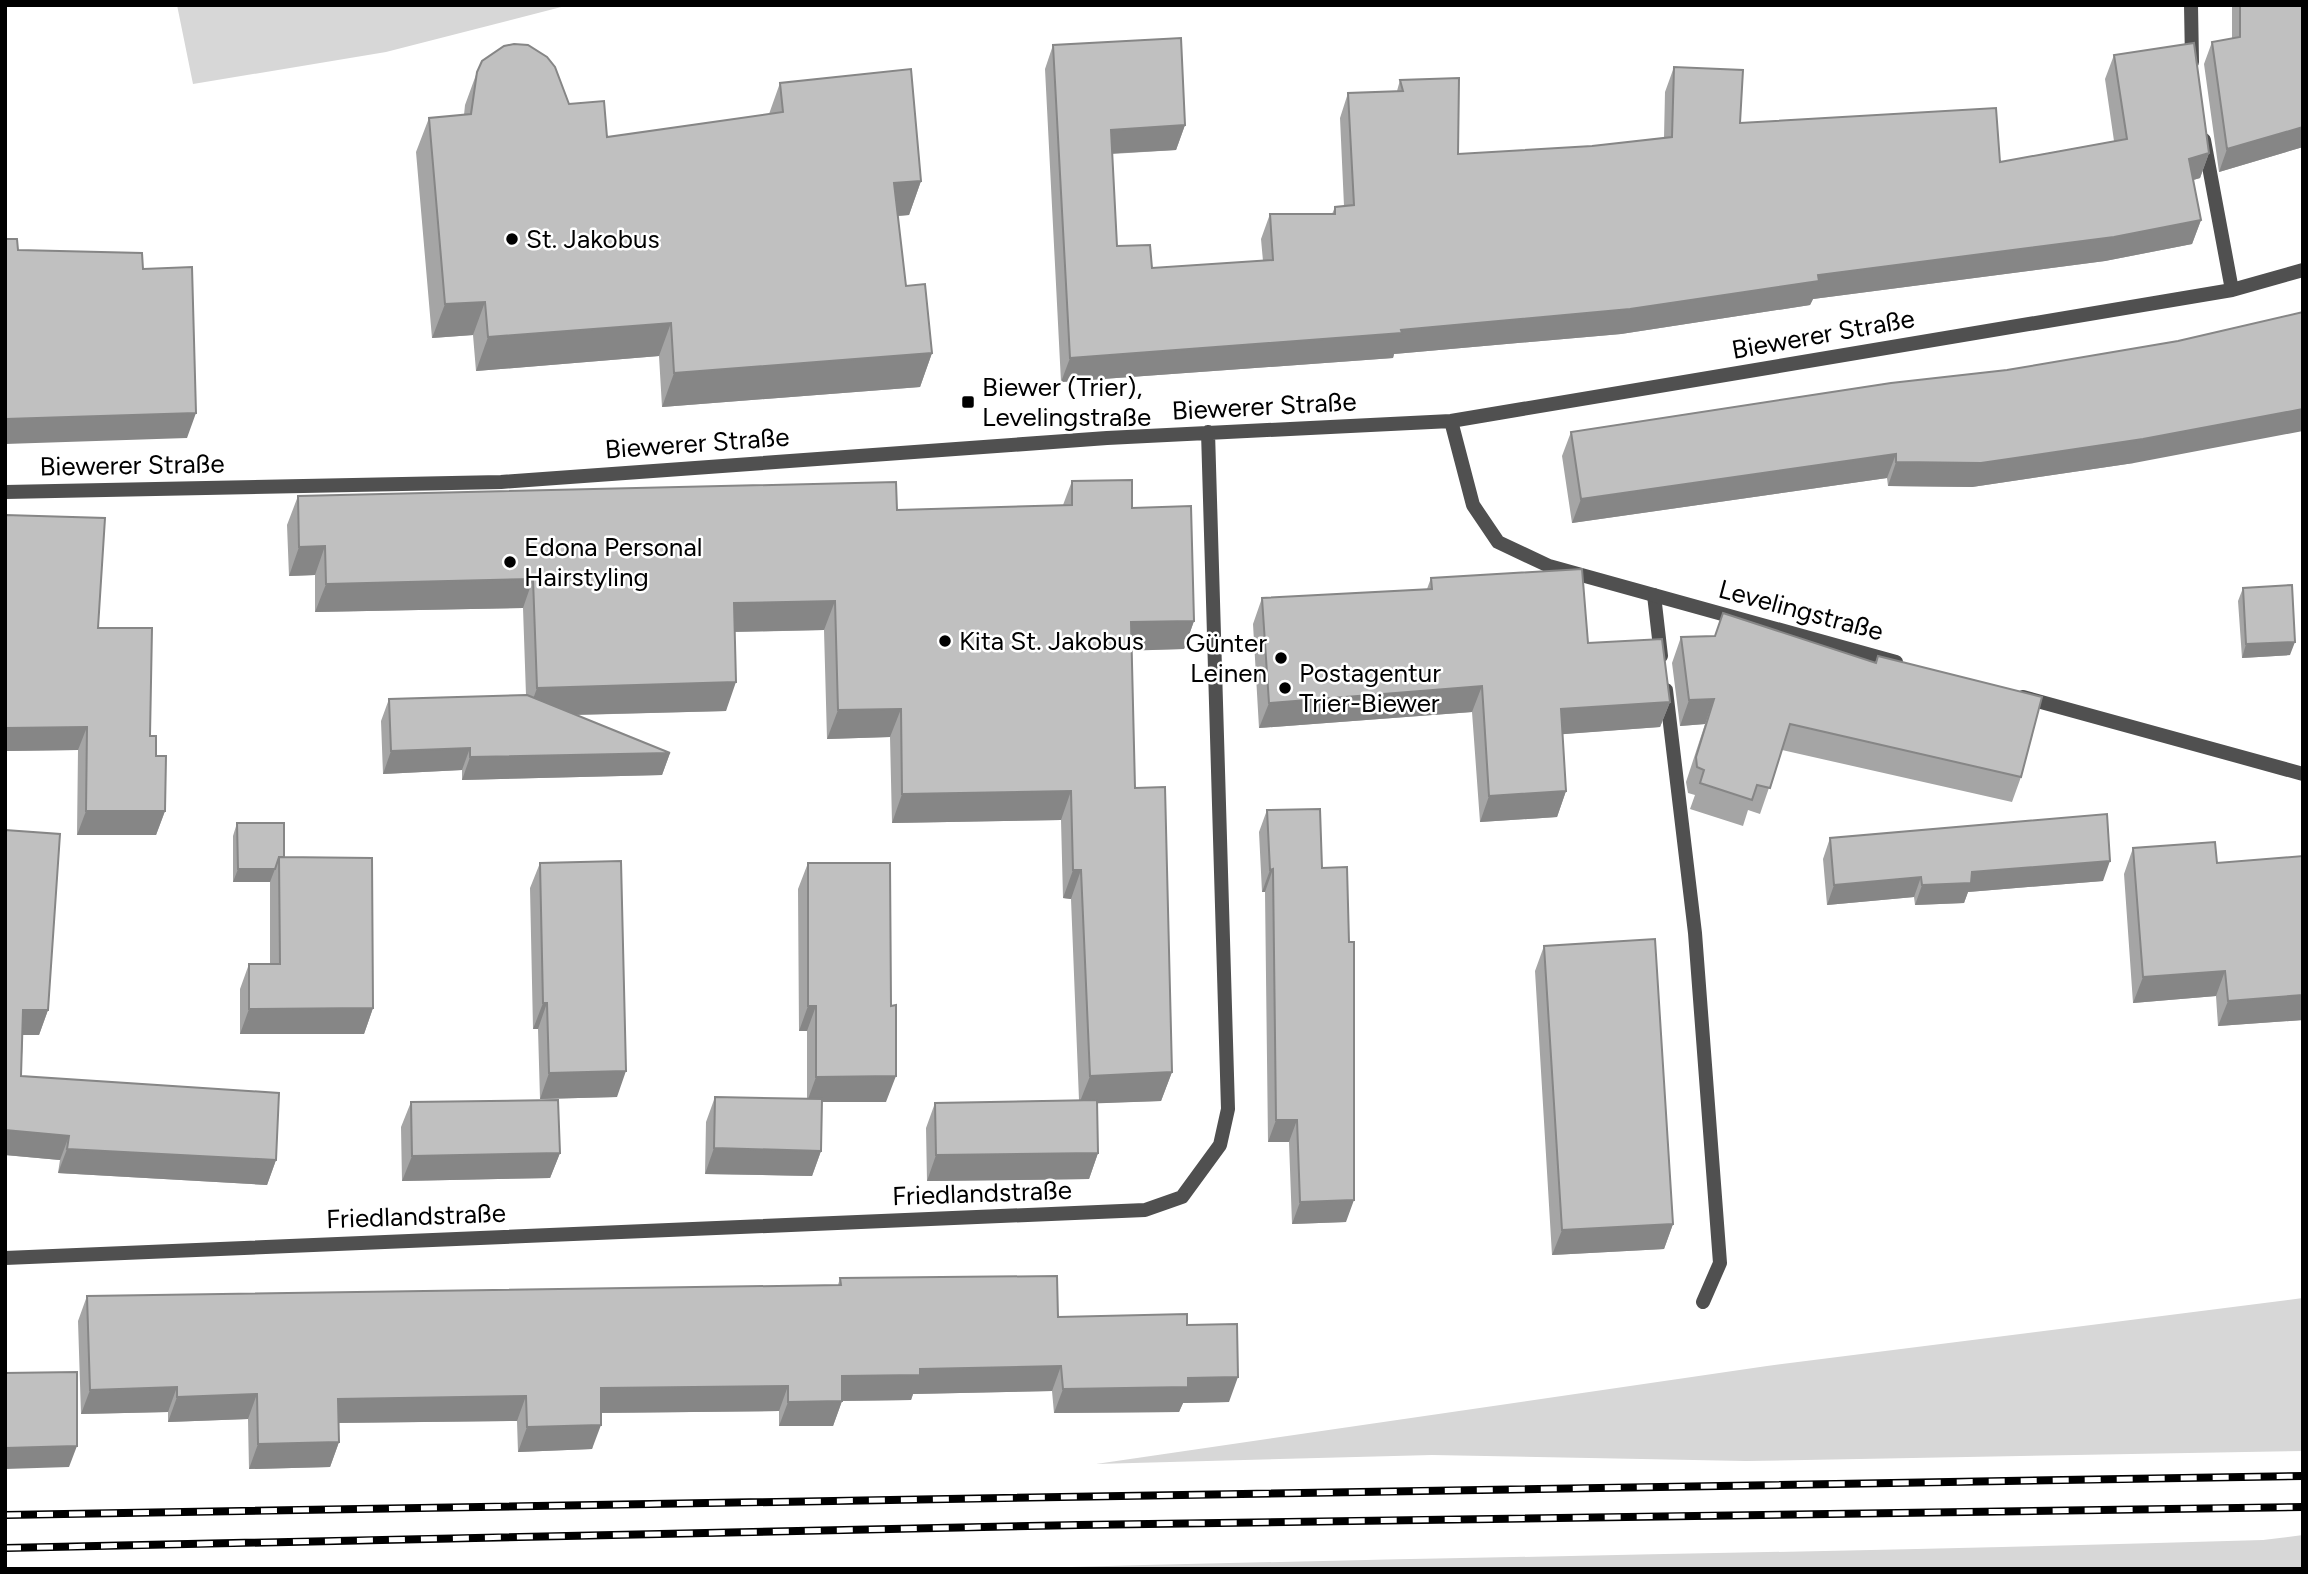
<svg xmlns="http://www.w3.org/2000/svg" width="2308" height="1574" font-family="Figtree,sans-serif">
<style>
.green{fill:#d7d7d7}
.lines{fill:none;stroke-linecap:round;stroke-linejoin:round}
.lane{stroke:#505050;stroke-width:14}
.street{stroke:#505050;stroke-width:14}
.rail-casing{stroke:#000;stroke-width:8}
.rail{stroke:#fff;stroke-width:5;stroke-dasharray:16;stroke-linecap:butt}
.wall{fill:#a5a5a5}
.shaded-wall{fill:#868686}
.building{fill:#c0c0c0;stroke:#868686;stroke-width:2}
.poi-dot{fill:#000;stroke:#fff;stroke-width:2.5}
.labels{text-anchor:middle;dominant-baseline:central;stroke-width:5;stroke-linejoin:round;paint-order:stroke}
.poi-label{font-size:26px;fill:#000;stroke:#fff;text-anchor:start}
.street-label{font-size:26px;fill:#000;stroke:#fff}
</style>
<rect width="100%" height="100%" fill="#fff"/>
<path class="green" d="M 177,5 L 569,5 L 386,52 L 193,84 Z
M 2303,1298 L 2303,1451 L 1746,1461 L 1432,1455 L 1096,1464 L 1767,1366 Z
M 2303,1535 L 2303,1569 L 994,1569 C 1417,1557 1840,1553 2263,1540 Z"/>
<g class="lines">
<path class="lane" d="M 1654,595 L 1661,656
M 1666,690 L 1695,933 L 1720,1263 L 1703,1302"/>
<path class="street" d="M 2191,5 L 2192,62
M 2204,140 L 2232,290
M 1451,421 L 1473,505 L 1498,542 L 1549,566 L 1896,662
M 5,492 L 501,482 L 1107,438 L 1451,421 L 2232,290 L 2303,270
M 2023,697 L 2303,774
M 5,1258 L 1145,1210 L 1182,1197 L 1220,1145 L 1228,1109 L 1208,432"/>
<g class="rail-casing">
<path id="rail" d="M 5,1515 L 2303,1476
M 5,1548 L 1078,1525 L 2303,1507"/>
</g>
<use href="#rail" class="rail"/>
</g>
<path class="wall" d="M 2232,5 L 2303,5 L 2303,147 L 2219,172 L 2204,64 L 2212,42 L 2232,39 Z
M 1053,45 L 1185,125 L 1176,150 L 1112,154 L 1117,246 L 1152,268 L 1263,261 L 1261,239 L 1270,214 L 1332,214 L 1335,207 L 1344,206 L 1340,118 L 1348,93 L 1397,91 L 1400,80 L 1458,154 L 1592,146 L 1664,138 L 1665,92 L 1674,67 L 1740,123 L 2000,162 L 2114,141 L 2105,79 L 2114,55 L 2209,153 L 2200,178 L 2193,180 L 2201,220 L 2192,244 L 2105,261 L 1813,299 L 1810,305 L 1621,334 L 1394,354 L 1393,358 L 1061,382 L 1045,69 Z
M 477,72 L 569,104 L 607,137 L 769,114 L 780,83 L 921,181 L 909,215 L 898,216 L 906,286 L 932,353 L 920,387 L 662,407 L 659,356 L 476,371 L 473,335 L 432,338 L 416,152 L 429,118 L 464,115 L 465,105 Z
M 1571,432 L 2134,463 L 1972,487 L 1888,486 L 1887,478 L 1572,523 L 1562,456 Z
M 1072,481 L 1132,508 L 1194,621 L 1184,649 L 1132,650 L 1135,788 L 1172,1072 L 1161,1101 L 1097,1103 L 1098,1153 L 1089,1179 L 927,1181 L 926,1128 L 935,1103 L 1079,1100 L 1071,899 L 1063,898 L 1061,820 L 892,823 L 890,737 L 827,739 L 824,630 L 734,632 L 726,711 L 576,715 L 670,753 L 662,775 L 462,780 L 462,770 L 383,774 L 381,721 L 389,699 L 526,695 L 523,608 L 315,612 L 315,575 L 289,576 L 287,525 L 298,496 L 897,510 L 1063,505 Z
M 5,515 L 98,628 L 150,736 L 156,756 L 165,811 L 156,835 L 77,835 L 78,750 L 5,751 Z
M 1431,578 L 1588,643 L 1670,702 L 1660,727 L 1562,734 L 1566,791 L 1557,817 L 1480,822 L 1472,712 L 1259,728 L 1253,624 L 1262,598 L 1427,589 Z
M 2243,588 L 2290,655 L 2242,658 L 2238,601 Z
M 1723,613 L 1875,663 L 1878,656 L 2021,777 L 2012,802 L 1782,750 L 1760,814 L 1748,810 L 1743,826 L 1690,809 L 1695,795 L 1688,793 L 1686,782 L 1705,724 L 1680,726 L 1672,663 L 1681,637 L 1715,636 Z
M 1267,810 L 1322,868 L 1346,1222 L 1292,1224 L 1289,1142 L 1268,1142 L 1265,892 L 1262,892 L 1259,832 Z
M 237,823 L 284,857 L 373,1008 L 364,1034 L 240,1034 L 240,989 L 249,964 L 270,964 L 270,882 L 233,882 L 233,836 Z
M 5,830 L 48,1010 L 39,1035 L 23,1035 L 21,1076 L 276,1160 L 267,1185 L 58,1173 L 60,1160 L 5,1155 Z
M 1830,838 L 2103,881 L 1968,892 L 1964,903 L 1915,905 L 1914,897 L 1827,905 L 1823,859 Z
M 2133,848 L 2217,863 L 2303,856 L 2303,1020 L 2218,1026 L 2216,996 L 2133,1003 L 2124,874 Z
M 540,863 L 617,1097 L 540,1099 L 538,1029 L 533,1029 L 530,888 Z
M 808,863 L 886,1102 L 822,1102 L 821,1151 L 812,1176 L 705,1174 L 706,1122 L 715,1097 L 807,1099 L 807,1031 L 799,1031 L 798,889 Z
M 1544,946 L 1673,1224 L 1664,1249 L 1552,1255 L 1535,971 Z
M 411,1102 L 560,1153 L 550,1178 L 402,1181 L 401,1127 Z
M 840,1278 L 1058,1317 L 1187,1325 L 1229,1402 L 1183,1403 L 1179,1412 L 1054,1413 L 1052,1391 L 913,1394 L 911,1400 L 842,1401 L 833,1426 L 779,1426 L 779,1411 L 601,1413 L 592,1449 L 518,1452 L 517,1421 L 339,1423 L 339,1442 L 330,1467 L 249,1469 L 248,1419 L 168,1422 L 168,1412 L 81,1414 L 78,1321 L 87,1296 L 838,1285 Z"/>
<path class="shaded-wall" d="M 1185,125 L 1176,150 L 1102,154 L 1111,130 Z
M 2303,127 L 2303,147 L 2219,172 L 2227,149 Z
M 2209,153 L 2200,178 L 2180,184 L 2189,159 Z
M 921,181 L 909,215 L 882,217 L 894,183 Z
M 2201,220 L 2192,244 L 2105,261 L 1813,299 L 1810,305 L 1621,334 L 1394,354 L 1393,358 L 1061,382 L 1070,358 L 1401,330 L 1818,275 Z
M 485,302 L 473,335 L 432,338 L 445,304 Z
M 671,323 L 659,356 L 476,371 L 488,337 Z
M 932,353 L 920,387 L 662,407 L 674,373 Z
M 2303,409 L 2303,431 L 2134,463 L 1972,487 L 1888,486 L 1896,462 Z
M 196,413 L 187,438 L 5,444 L 5,419 Z
M 1896,454 L 1887,478 L 1572,523 L 1581,499 Z
M 325,546 L 315,575 L 289,576 L 299,547 Z
M 533,579 L 523,608 L 315,612 L 326,584 Z
M 835,601 L 824,630 L 723,632 L 734,603 Z
M 1194,621 L 1184,649 L 1121,651 L 1131,622 Z
M 2295,642 L 2290,655 L 2242,658 L 2246,644 Z
M 736,682 L 726,711 L 527,716 L 537,688 Z
M 1482,686 L 1472,712 L 1259,728 L 1269,703 Z
M 1714,699 L 1705,724 L 1680,726 L 1689,700 Z
M 1670,702 L 1660,727 L 1552,735 L 1561,709 Z
M 901,709 L 890,737 L 827,739 L 838,710 Z
M 87,727 L 78,750 L 5,751 L 5,728 Z
M 470,748 L 462,770 L 383,774 L 391,751 Z
M 670,753 L 662,775 L 462,780 L 470,757 Z
M 1071,791 L 1061,820 L 892,823 L 902,794 Z
M 1566,791 L 1557,817 L 1480,822 L 1489,796 Z
M 86,811 L 165,811 L 156,835 L 77,835 Z
M 2110,861 L 2103,881 L 1968,892 L 1964,903 L 1915,905 L 1922,885 L 1972,872 Z
M 238,869 L 275,869 L 270,882 L 233,882 Z
M 1273,869 L 1265,892 L 1262,892 L 1270,870 Z
M 1073,870 L 1081,870 L 1071,899 L 1063,898 Z
M 1921,877 L 1914,897 L 1827,905 L 1834,885 Z
M 2225,971 L 2216,996 L 2133,1003 L 2143,977 Z
M 2303,995 L 2303,1020 L 2218,1026 L 2228,1001 Z
M 543,1003 L 547,1003 L 538,1029 L 533,1029 Z
M 808,1006 L 816,1006 L 807,1031 L 799,1031 Z
M 373,1008 L 364,1034 L 240,1034 L 249,1009 Z
M 23,1010 L 48,1010 L 39,1035 L 14,1035 Z
M 626,1071 L 617,1097 L 540,1099 L 549,1073 Z
M 1172,1072 L 1161,1101 L 1079,1104 L 1090,1076 Z
M 896,1076 L 886,1102 L 807,1102 L 816,1077 Z
M 1276,1120 L 1297,1120 L 1289,1142 L 1268,1142 Z
M 5,1130 L 69,1136 L 60,1160 L 5,1155 Z
M 714,1148 L 821,1151 L 812,1176 L 705,1174 Z
M 67,1149 L 276,1160 L 267,1185 L 58,1173 Z
M 560,1153 L 550,1178 L 402,1181 L 412,1156 Z
M 1098,1153 L 1089,1179 L 927,1181 L 936,1155 Z
M 1354,1200 L 1346,1222 L 1292,1224 L 1300,1202 Z
M 1673,1224 L 1664,1249 L 1552,1255 L 1562,1230 Z
M 1061,1366 L 1052,1391 L 913,1394 L 911,1400 L 833,1401 L 842,1376 L 920,1369 Z
M 1238,1377 L 1229,1402 L 1183,1403 L 1179,1412 L 1054,1413 L 1063,1389 L 1188,1378 Z
M 788,1386 L 779,1411 L 592,1413 L 601,1388 Z
M 177,1387 L 168,1412 L 81,1414 L 90,1390 Z
M 257,1394 L 248,1419 L 168,1422 L 177,1397 Z
M 526,1396 L 517,1421 L 329,1423 L 338,1399 Z
M 842,1401 L 833,1426 L 779,1426 L 788,1402 Z
M 601,1425 L 592,1449 L 518,1452 L 527,1427 Z
M 339,1442 L 330,1467 L 249,1469 L 258,1444 Z
M 77,1446 L 69,1467 L 5,1469 L 5,1448 Z"/>
<path class="building" d="M 2240,5 L 2303,5 L 2303,127 L 2227,149 L 2212,42 L 2240,37 Z
M 1181,38 L 1185,125 L 1111,130 L 1117,246 L 1150,245 L 1152,268 L 1273,260 L 1270,214 L 1335,214 L 1335,207 L 1354,205 L 1348,93 L 1403,91 L 1400,80 L 1459,78 L 1458,154 L 1592,146 L 1672,137 L 1674,67 L 1743,70 L 1740,123 L 1996,108 L 2000,162 L 2127,139 L 2114,55 L 2194,43 L 2209,153 L 2189,159 L 2201,220 L 2114,237 L 1818,275 L 1819,281 L 1630,309 L 1401,330 L 1402,333 L 1070,358 L 1053,45 Z
M 514,44 L 528,45 L 547,57 L 555,67 L 569,104 L 604,101 L 607,137 L 783,112 L 780,83 L 911,69 L 921,181 L 894,183 L 906,286 L 925,284 L 932,353 L 674,373 L 671,323 L 488,337 L 485,302 L 445,304 L 429,118 L 471,114 L 477,72 L 482,61 L 504,46 Z
M 5,239 L 17,239 L 18,250 L 142,253 L 143,269 L 192,267 L 196,413 L 5,419 Z
M 2303,312 L 2303,409 L 2143,439 L 1981,463 L 1896,462 L 1896,454 L 1581,499 L 1571,432 L 1891,383 L 2007,370 L 2178,341 Z
M 1132,480 L 1132,508 L 1191,506 L 1194,621 L 1131,622 L 1135,788 L 1165,787 L 1172,1072 L 1090,1076 L 1081,870 L 1073,870 L 1071,791 L 902,794 L 901,709 L 838,710 L 835,601 L 734,603 L 736,682 L 537,688 L 533,579 L 326,584 L 325,546 L 299,547 L 298,496 L 896,482 L 897,510 L 1072,505 L 1072,481 Z
M 5,515 L 105,518 L 98,628 L 152,628 L 150,736 L 156,736 L 156,756 L 166,756 L 165,811 L 86,811 L 87,727 L 5,728 Z
M 1582,569 L 1588,643 L 1662,639 L 1670,702 L 1561,709 L 1566,791 L 1489,796 L 1482,686 L 1269,703 L 1262,598 L 1432,589 L 1431,578 Z
M 2292,585 L 2295,642 L 2246,644 L 2243,588 Z
M 1723,613 L 1876,663 L 1878,656 L 2042,697 L 2021,777 L 1790,724 L 1770,788 L 1757,785 L 1752,800 L 1700,783 L 1704,770 L 1697,767 L 1696,757 L 1714,699 L 1689,700 L 1681,637 L 1715,636 Z
M 527,695 L 670,753 L 470,757 L 470,748 L 391,751 L 389,699 Z
M 1320,809 L 1322,868 L 1347,867 L 1349,942 L 1354,942 L 1354,1200 L 1300,1202 L 1297,1120 L 1276,1120 L 1273,869 L 1270,870 L 1267,810 Z
M 2107,814 L 2110,861 L 1972,872 L 1971,883 L 1922,885 L 1921,877 L 1834,885 L 1830,838 Z
M 237,823 L 284,823 L 284,857 L 279,857 L 275,869 L 238,869 Z
M 5,830 L 60,834 L 48,1010 L 23,1010 L 21,1076 L 279,1093 L 276,1160 L 67,1149 L 69,1136 L 5,1130 Z
M 2215,842 L 2217,863 L 2303,856 L 2303,995 L 2228,1001 L 2225,971 L 2143,977 L 2133,848 Z
M 279,857 L 372,858 L 373,1008 L 249,1009 L 249,964 L 280,964 Z
M 621,861 L 626,1071 L 549,1073 L 547,1003 L 543,1003 L 540,863 Z
M 808,863 L 890,863 L 891,1006 L 896,1005 L 896,1076 L 816,1077 L 816,1006 L 808,1006 Z
M 1655,939 L 1673,1224 L 1562,1230 L 1544,946 Z
M 715,1097 L 822,1099 L 821,1151 L 714,1148 Z
M 558,1100 L 560,1153 L 412,1156 L 411,1102 Z
M 1097,1100 L 1098,1153 L 936,1155 L 935,1103 Z
M 1057,1276 L 1058,1317 L 1187,1314 L 1187,1325 L 1237,1324 L 1238,1377 L 1188,1378 L 1188,1387 L 1063,1389 L 1061,1366 L 920,1369 L 920,1375 L 842,1376 L 842,1401 L 788,1402 L 788,1386 L 601,1388 L 601,1425 L 527,1427 L 526,1396 L 338,1399 L 339,1442 L 258,1444 L 257,1394 L 177,1397 L 177,1387 L 90,1390 L 87,1296 L 841,1285 L 840,1278 Z
M 77,1372 L 77,1446 L 5,1448 L 5,1373 Z"/>
<g class="poi-dot">
<circle cx="512" cy="239" r="7"/>
<rect x="961" y="395" width="14" height="14" rx="3.5"/>
<circle cx="510" cy="562" r="7"/>
<circle cx="945" cy="641" r="7"/>
<circle cx="1281" cy="658" r="7"/>
<circle cx="1285" cy="688" r="7"/>
</g>
<g class="labels">
<g class="poi-label">
<text x="526" y="239">St. Jakobus</text>
<text x="982" y="387">Biewer (Trier),<tspan x="982" dy="30">Levelingstraße</tspan></text>
<text x="524" y="547">Edona Personal<tspan x="524" dy="30">Hairstyling</tspan></text>
<text x="959" y="641">Kita St. Jakobus</text>
<text x="1267" y="643" text-anchor="end">Günter<tspan x="1267" dy="30">Leinen</tspan></text>
<text x="1299" y="673">Postagentur<tspan x="1299" dy="30">Trier-Biewer</tspan></text>
</g>
<g class="street-label">
<text transform="translate(1823 334) rotate(-10)">Biewerer Straße</text>
<text transform="translate(1264 406) rotate(-3)">Biewerer Straße</text>
<text transform="translate(697 443) rotate(-4)">Biewerer Straße</text>
<text transform="translate(132 465) rotate(-1)">Biewerer Straße</text>
<text transform="translate(1801 610) rotate(15)">Levelingstraße</text>
<text transform="translate(982 1193) rotate(-2)">Friedlandstraße</text>
<text transform="translate(416 1216) rotate(-2)">Friedlandstraße</text>
</g>
</g>
<rect width="2308" height="1574" fill="none" stroke="#000000" stroke-width="14"/>
</svg>
